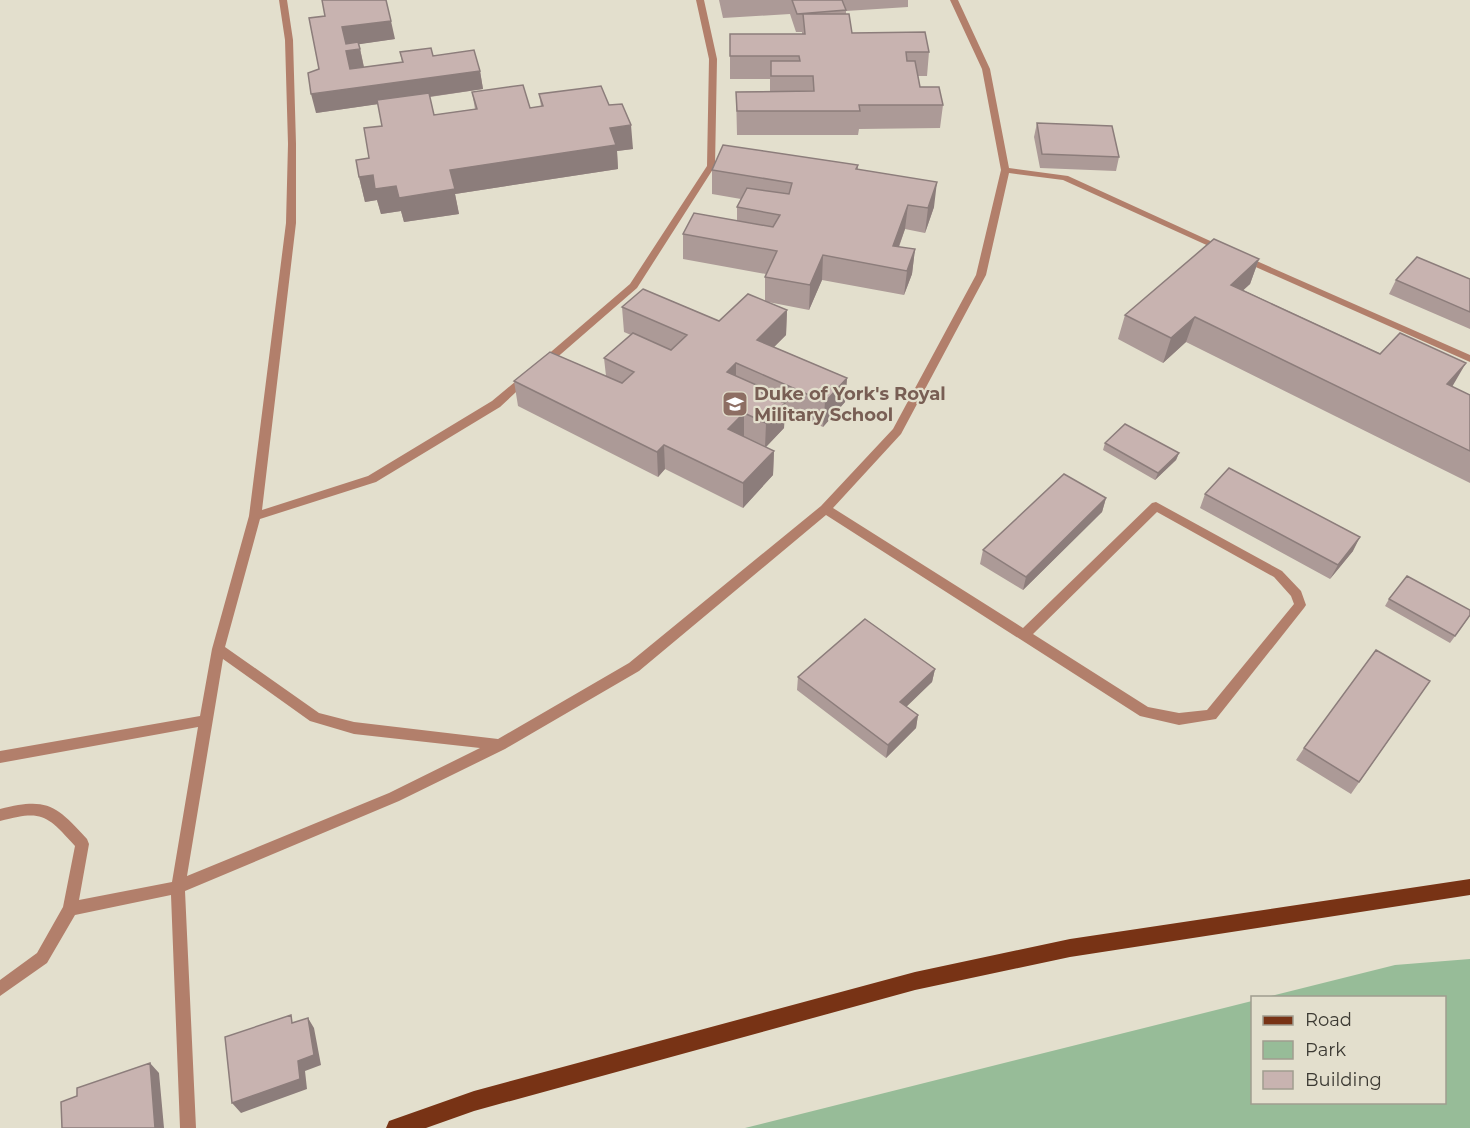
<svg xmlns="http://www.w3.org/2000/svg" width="1470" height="1128" font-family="Montserrat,sans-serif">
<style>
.green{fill:#97bc98}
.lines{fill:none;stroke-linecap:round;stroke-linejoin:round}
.lane{fill:#b27f6b;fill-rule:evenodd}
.primary{fill:#783315;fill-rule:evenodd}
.wall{fill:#ac9a97}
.shaded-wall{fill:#8c7d7b}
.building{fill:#c8b3b0;stroke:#8c7d7b;stroke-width:1.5}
.labels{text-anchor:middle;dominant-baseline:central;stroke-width:4.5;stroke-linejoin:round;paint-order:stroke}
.education-label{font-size:18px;font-weight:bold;fill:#785e54;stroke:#e3dfcd;text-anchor:start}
</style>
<rect width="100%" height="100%" fill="#e3dfcd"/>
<path class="green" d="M 1470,959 L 1470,1128 L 745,1128 L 1252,1001 L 1252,1102 L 1444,1102 L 1444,998 L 1267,997 L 1395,965 Z"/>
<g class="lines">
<path class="lane" d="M 279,0 L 287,0 L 293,40 L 296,144 L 296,223 L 262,510 L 368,476 L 492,401 L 522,376 L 530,376 L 531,378 L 500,407 L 376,482 L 260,519 L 225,647 L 319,713 L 354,722 L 498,739 L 629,663 L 821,506 L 893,429 L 976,275 L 1001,170 L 982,69 L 950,0 L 958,0 L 990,69 L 1009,168 L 1068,176 L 1230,250 L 1225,253 L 1222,252 L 1063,180 L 1009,173 L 986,275 L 901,434 L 833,508 L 1023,628 L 1152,503 L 1156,502 L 1282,571 L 1301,591 L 1306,605 L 1304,608 L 1216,719 L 1179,725 L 1140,716 L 826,515 L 639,671 L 505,749 L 399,801 L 185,891 L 196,1128 L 180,1128 L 171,895 L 75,915 L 47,963 L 0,996 L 0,980 L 37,953 L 63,907 L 75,846 C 46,814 42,810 0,821 L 0,809 C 47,797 56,805 87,839 L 89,844 L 79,900 L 172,882 L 198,727 L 0,763 L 0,751 L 200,716 L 212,649 L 249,516 L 286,223 L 288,144 L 285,40 ZM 1157,512 L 1274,577 L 1291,596 L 1294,604 L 1207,710 L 1179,713 L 1148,707 L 1033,634 ZM 223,659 L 310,721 L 354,734 L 480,748 L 389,793 L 187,876 Z
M 696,0 L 704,0 L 717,59 L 715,166 L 637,288 L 546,367 L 538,367 L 537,365 L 538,363 L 630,284 L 707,166 L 709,59 Z
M 1243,255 L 1470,355 L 1470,362 L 1240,260 L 1240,256 Z"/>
<path class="primary" d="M 1470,879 L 1470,895 L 1070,957 L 915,990 L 474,1111 L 426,1128 L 386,1128 L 389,1121 L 474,1091 L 915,972 L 1070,939 Z"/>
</g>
<path class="wall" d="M 719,0 L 908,0 L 908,7 L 846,11 L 846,14 L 852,33 L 929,52 L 927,76 L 918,76 L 920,87 L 943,105 L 940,128 L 859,129 L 858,135 L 737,135 L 736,92 L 770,91 L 770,79 L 730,79 L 730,34 L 802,34 L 802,32 L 796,32 L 790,14 L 723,18 Z
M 309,18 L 395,39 L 359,44 L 364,67 L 402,62 L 400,52 L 433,56 L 480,71 L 483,89 L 430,97 L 434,115 L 475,109 L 472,92 L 530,108 L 541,106 L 539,94 L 609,105 L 633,149 L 617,151 L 618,169 L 455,194 L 459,214 L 404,222 L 401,211 L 381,214 L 377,200 L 365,202 L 359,177 L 369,158 L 382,126 L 378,104 L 316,113 L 319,69 Z
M 1037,123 L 1119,157 L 1116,171 L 1040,168 L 1034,137 Z
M 858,165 L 858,169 L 934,207 L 925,233 L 905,229 L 899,247 L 915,249 L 912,274 L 904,295 L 822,280 L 809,310 L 768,302 L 787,310 L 786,335 L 774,347 L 847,378 L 845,402 L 823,427 L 785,410 L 784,428 L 766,447 L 774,451 L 773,475 L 743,508 L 665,469 L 658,477 L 518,406 L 514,381 L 606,376 L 604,358 L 631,335 L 624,332 L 622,307 L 719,321 L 765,301 L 765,277 L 766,274 L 683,259 L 683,234 L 737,221 L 737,207 L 741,199 L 712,194 L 712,170 Z
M 1259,259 L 1250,284 L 1243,290 L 1470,395 L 1470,483 L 1186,342 L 1163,363 L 1118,339 L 1125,315 Z
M 1470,279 L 1470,329 L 1389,294 L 1396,280 Z
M 1105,443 L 1179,453 L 1176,460 L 1155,480 L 1103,450 Z
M 1205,494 L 1353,551 L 1330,579 L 1200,508 Z
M 1106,498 L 1102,512 L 1023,590 L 980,564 L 983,550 Z
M 1389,599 L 1470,616 L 1450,643 L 1385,606 Z
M 935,669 L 932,682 L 906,706 L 918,715 L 916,728 L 886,758 L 797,690 L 798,677 Z
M 1430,681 L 1351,794 L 1296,760 L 1304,748 Z"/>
<path class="shaded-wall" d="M 391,21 L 395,39 L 347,46 L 342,27 Z
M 360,49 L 364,68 L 354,88 L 346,51 Z
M 480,71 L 483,89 L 316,113 L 311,94 Z
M 631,125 L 633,149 L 617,151 L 618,169 L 455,194 L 459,214 L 404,222 L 401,211 L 381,214 L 377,200 L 365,202 L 359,177 L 373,175 L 450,170 L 610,128 Z
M 937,182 L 934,207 L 925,233 L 928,208 Z
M 908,205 L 905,229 L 891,268 L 893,246 Z
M 915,249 L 912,274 L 904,295 L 907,271 Z
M 823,255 L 822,280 L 809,310 L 810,285 Z
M 1259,259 L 1250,284 L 1222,310 L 1231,285 Z
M 787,310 L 786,335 L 757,364 L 757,340 Z
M 1195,317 L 1186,342 L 1163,363 L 1171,338 Z
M 736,363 L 736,388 L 727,372 Z
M 1466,363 L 1452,387 L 1447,384 Z
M 847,378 L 845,402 L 823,427 L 825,402 Z
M 785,403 L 784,428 L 765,448 L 766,423 Z
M 744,413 L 744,438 L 728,429 Z
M 664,445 L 665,469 L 658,477 L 657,452 Z
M 774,451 L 773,475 L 743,508 L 743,483 Z
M 1179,453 L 1176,460 L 1155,480 L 1158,473 Z
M 1106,498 L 1102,512 L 1023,590 L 1026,577 Z
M 1360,537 L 1353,551 L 1330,579 L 1338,565 Z
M 935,669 L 932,682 L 898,715 L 900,702 Z
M 918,715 L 916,728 L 886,758 L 888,745 Z
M 308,1018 L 314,1028 L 321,1065 L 305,1071 L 307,1089 L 241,1113 L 232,1103 L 298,1061 Z
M 150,1063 L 159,1073 L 164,1128 L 155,1128 Z"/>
<path class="building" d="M 322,0 L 386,0 L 391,21 L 342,27 L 346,44 L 358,42 L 360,49 L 346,51 L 350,69 L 403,62 L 400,52 L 431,48 L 433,56 L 474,50 L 480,71 L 311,94 L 308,73 L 319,69 L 309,18 L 325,16 Z
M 792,0 L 842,0 L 846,10 L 797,14 Z
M 803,14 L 849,14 L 852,33 L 925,32 L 929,52 L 906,52 L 907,61 L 915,61 L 920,87 L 939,87 L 943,105 L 859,105 L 860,111 L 737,111 L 736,92 L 814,91 L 813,76 L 771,76 L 771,61 L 800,61 L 799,56 L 730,56 L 730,34 L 805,34 Z
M 523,85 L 530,108 L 543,106 L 539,94 L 601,86 L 609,105 L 622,104 L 631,125 L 610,128 L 616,145 L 450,170 L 455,189 L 399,198 L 396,186 L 375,189 L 373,175 L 359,177 L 356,160 L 369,158 L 364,128 L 382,126 L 377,100 L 429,93 L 434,115 L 477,109 L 472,92 Z
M 1037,123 L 1112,126 L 1119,157 L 1042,154 Z
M 723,145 L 858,165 L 856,169 L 937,182 L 928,208 L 908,205 L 893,246 L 915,249 L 907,271 L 823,255 L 810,285 L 765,277 L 777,251 L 683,234 L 694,213 L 773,227 L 780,215 L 737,207 L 747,188 L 789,194 L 792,183 L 712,170 Z
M 1214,239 L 1259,259 L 1231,285 L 1380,354 L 1400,333 L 1466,363 L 1447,384 L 1470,395 L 1470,451 L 1195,317 L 1171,338 L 1125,315 Z
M 1417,257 L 1470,279 L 1470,312 L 1396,280 Z
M 643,289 L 719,321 L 748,294 L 787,310 L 757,340 L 847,378 L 825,402 L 736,363 L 727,372 L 761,387 L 758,391 L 785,403 L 766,423 L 744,413 L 728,429 L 774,451 L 743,483 L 664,445 L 657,452 L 514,381 L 550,352 L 622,383 L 634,372 L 604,358 L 633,333 L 671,350 L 687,335 L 622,307 Z
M 1125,424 L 1179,453 L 1158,473 L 1105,443 Z
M 1229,468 L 1360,537 L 1338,565 L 1205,494 Z
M 1064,474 L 1106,498 L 1026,577 L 983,550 Z
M 1407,576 L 1470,610 L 1470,615 L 1455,636 L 1389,599 Z
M 865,619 L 935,669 L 900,702 L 918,715 L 888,745 L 798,677 Z
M 1376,650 L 1430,681 L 1359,782 L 1304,748 Z
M 291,1015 L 292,1023 L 308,1018 L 314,1055 L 298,1061 L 300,1079 L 232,1103 L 225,1037 Z
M 150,1063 L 155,1128 L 62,1128 L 61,1102 L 77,1096 L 77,1088 Z"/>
<defs>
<g id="school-square" transform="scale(1.35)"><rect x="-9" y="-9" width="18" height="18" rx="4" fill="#8d6e63" stroke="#e3dfcd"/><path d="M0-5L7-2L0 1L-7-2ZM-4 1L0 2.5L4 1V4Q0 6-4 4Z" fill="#fff"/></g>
</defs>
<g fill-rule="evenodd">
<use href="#school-square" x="735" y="404"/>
</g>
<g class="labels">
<g class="education-label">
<text x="754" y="394">Duke of York's Royal<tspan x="754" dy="21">Military School</tspan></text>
</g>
</g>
<rect x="1251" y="996" width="195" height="108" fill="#e3dfcd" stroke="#a09d8f" stroke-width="1.5"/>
<rect x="1263" y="1016" width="30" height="9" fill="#783315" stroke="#a09d8f" stroke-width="1.5"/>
<text x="1305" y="1026" font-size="18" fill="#3c3a33">Road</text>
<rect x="1263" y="1041" width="30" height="18" fill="#97bc98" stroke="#a09d8f" stroke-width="1.5"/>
<text x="1305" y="1056" font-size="18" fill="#3c3a33">Park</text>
<rect x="1263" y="1071" width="30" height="18" fill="#c8b3b0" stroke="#a09d8f" stroke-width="1.5"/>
<text x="1305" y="1086" font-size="18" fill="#3c3a33">Building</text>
</svg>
